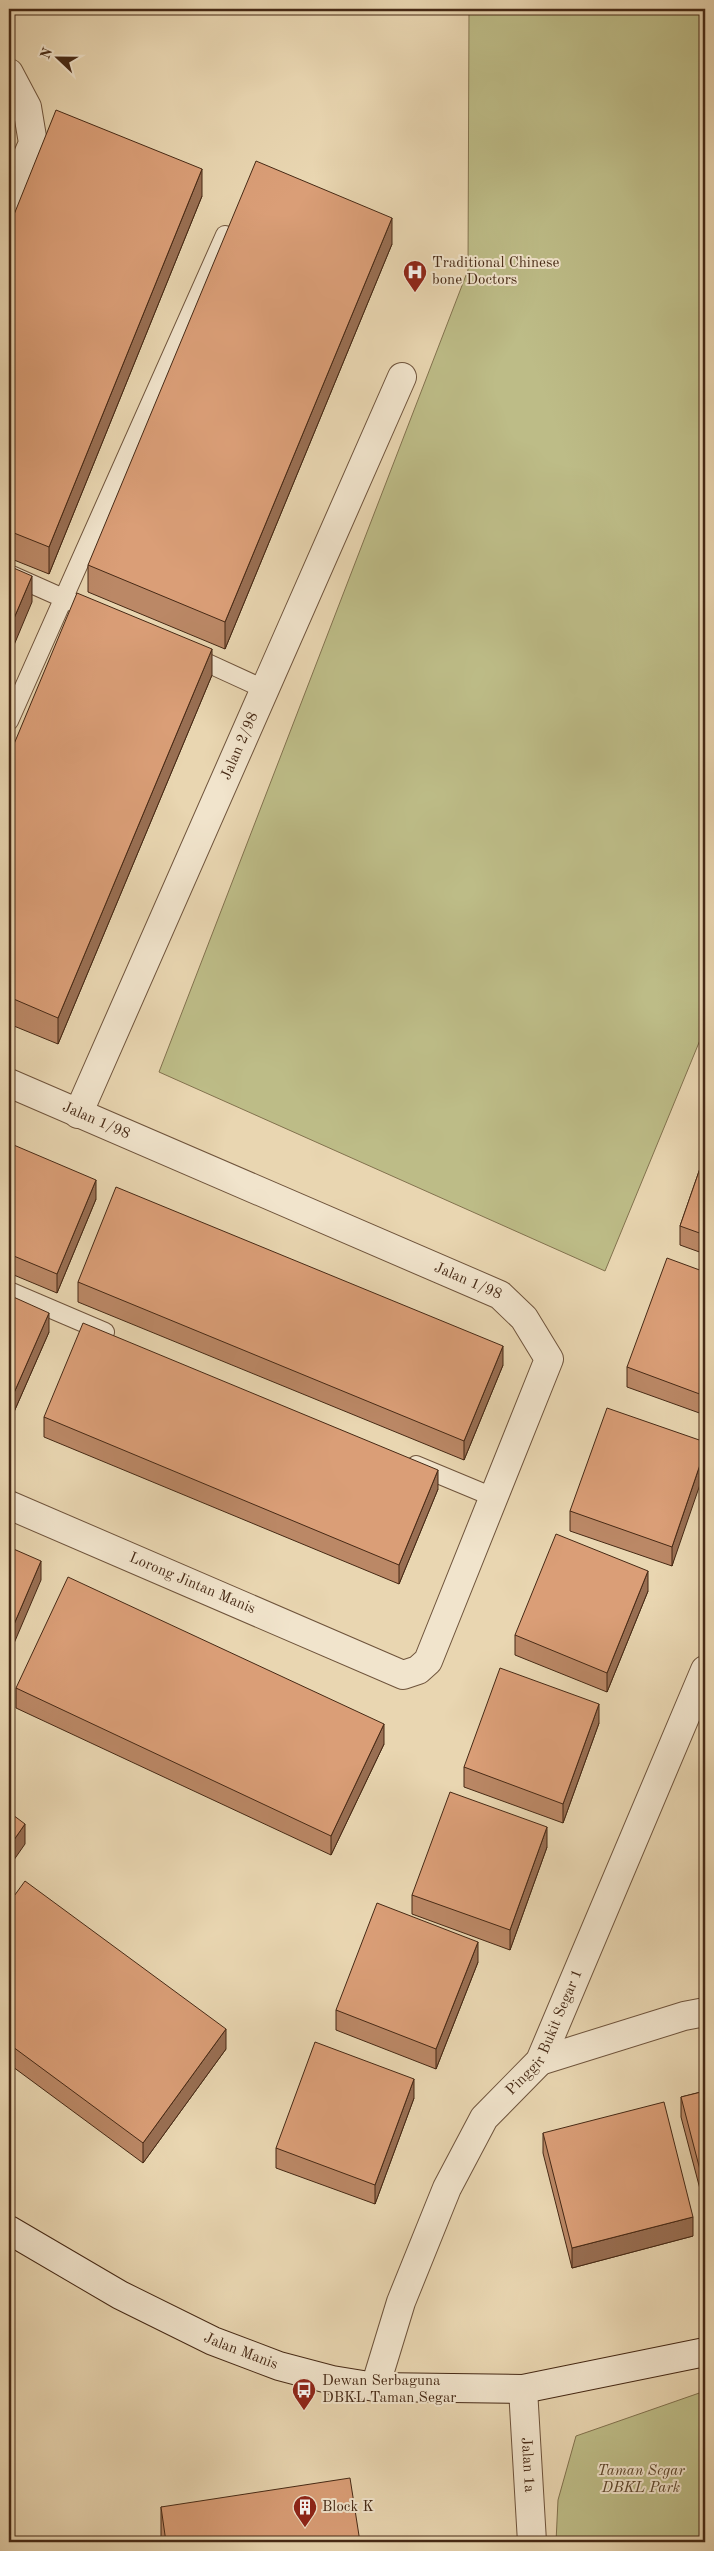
<svg xmlns="http://www.w3.org/2000/svg" width="714" height="2551" font-family="'Old Standard TT',serif">
<style>
.green{fill:#bdbc87;stroke:#82724e}
.lines{fill:none;stroke-linecap:round;stroke-linejoin:round}
.lane-casing{stroke:#6f543c;stroke-width:20}
.street-casing{stroke:#6f543c;stroke-width:30}
.secondary-casing{stroke:#462915;stroke-width:30}
.lane{stroke:#f1e4cc;stroke-width:18}
.street{stroke:#f1e4cc;stroke-width:28}
.secondary{stroke:#f1e4cc;stroke-width:28}
.wall{fill:#b86;stroke:#462915}
.shaded-wall{fill:#996f53;stroke:#462915}
.building{fill:#da9e77;stroke:#462915}
.labels{text-anchor:middle;dominant-baseline:central;stroke-width:4;stroke-linejoin:round;paint-order:stroke}
.poi-label{font-size:15px;fill:#462915;stroke:#f1e4cc;text-anchor:start}
.street-label{font-size:15px;fill:#462915;stroke:#f1e4cc}
.park-label{font-size:15px;font-style:italic;fill:#5e462c;stroke:#f1e4cc}
</style>
<rect width="100%" height="100%" fill="#e9d6b1"/>
<filter id="stains"><feTurbulence type="fractalNoise" baseFrequency=".004" numOctaves="4"/><feColorMatrix values="0 0 0 0 .2 0 0 0 0 .09 0 0 0 0 .02 0 0 0 .5 -.17"/></filter>
<radialGradient id="worn" r=".72"><stop offset=".6" stop-color="#630" stop-opacity="0"/><stop offset="1" stop-color="#630" stop-opacity=".3"/></radialGradient>
<path class="green" d="M 469,9 L 705,9 L 705,1028 L 605,1271 L 159,1072 L 468,270 Z
M 705,2391 L 705,2542 L 556,2542 L 558,2500 L 576,2436 Z"/>
<g class="lines">
<g class="lane-casing">
<path id="lane" d="M 9,574 L 72,602
M 192,656 L 264,689
M 9,721 L 225,235
M 9,1291 L 105,1332
M 416,1465 L 493,1497"/>
</g>
<g class="street-casing">
<g id="street">
<path d="M 9,73 L 27,107 L 33,143 L 9,199"/>
<path id="s1" d="M 9,1083 L 500,1295 L 524,1318 L 549,1359 L 428,1661 L 418,1670 L 403,1675 L 9,1505"/>
<path id="s2" d="M 78,1114 L 402,377"/>
<path d="M 540,2061 L 684,2016 L 705,2012"/>
<path id="s3" d="M 375,2387 L 401,2302 L 447,2188 L 484,2118 L 540,2061 L 705,1670"/>
<path id="s4" d="M 523,2389 L 532,2542"/>
</g>
</g>
<g class="secondary-casing">
<g id="secondary">
<path id="s5" d="M 9,2230 L 120,2295 L 213,2341 L 279,2366 L 332,2380 L 375,2387 L 523,2389 L 705,2352"/>
</g>
</g>
<use href="#lane" class="lane"/>
<use href="#street" class="street"/>
<use href="#secondary" class="secondary"/>
</g>
<path class="wall" d="M 202,196 L 49,574 L 9,558 L 9,227 Z
M 392,244 L 225,649 L 88,592 L 88,565 Z
M 212,675 L 58,1044 L 9,1024 L 9,756 Z
M 9,1143 L 96,1199 L 57,1293 L 9,1273 Z
M 705,1154 L 705,1254 L 680,1245 L 680,1226 Z
M 705,1272 L 705,1415 L 627,1387 L 627,1367 Z
M 78,1282 L 503,1365 L 464,1460 L 78,1302 Z
M 9,1295 L 49,1332 L 10,1421 L 9,1420 Z
M 44,1417 L 438,1489 L 399,1584 L 44,1437 Z
M 705,1442 L 672,1566 L 570,1531 L 570,1511 Z
M 648,1591 L 607,1692 L 515,1655 L 515,1635 Z
M 16,1688 L 384,1744 L 331,1855 L 16,1708 Z
M 599,1723 L 563,1823 L 464,1787 L 464,1767 Z
M 547,1847 L 510,1950 L 412,1914 L 412,1895 Z
M 9,1903 L 226,2049 L 143,2163 L 9,2064 Z
M 478,1962 L 436,2069 L 336,2030 L 336,2010 Z
M 705,2091 L 705,2208 L 681,2117 L 681,2097 Z
M 414,2098 L 375,2204 L 276,2168 L 276,2148 Z
M 543,2133 L 693,2236 L 572,2268 L 543,2153 Z
M 161,2507 L 360,2542 L 161,2542 Z"/>
<path class="shaded-wall" d="M 202,169 L 202,196 L 49,574 L 49,547 Z
M 392,218 L 392,244 L 225,649 L 225,622 Z
M 32,576 L 32,602 L 9,657 L 9,630 Z
M 212,649 L 212,675 L 58,1044 L 58,1018 Z
M 96,1180 L 96,1199 L 57,1293 L 57,1274 Z
M 49,1313 L 49,1332 L 10,1421 L 10,1402 Z
M 503,1346 L 503,1365 L 464,1460 L 464,1441 Z
M 705,1450 L 705,1470 L 672,1566 L 672,1547 Z
M 438,1470 L 438,1489 L 399,1584 L 399,1565 Z
M 41,1561 L 41,1580 L 9,1655 L 9,1636 Z
M 648,1571 L 648,1591 L 607,1692 L 607,1673 Z
M 599,1704 L 599,1723 L 563,1823 L 563,1804 Z
M 384,1724 L 384,1744 L 331,1855 L 331,1836 Z
M 25,1824 L 25,1844 L 9,1867 L 9,1847 Z
M 547,1827 L 547,1847 L 510,1950 L 510,1930 Z
M 478,1942 L 478,1962 L 436,2069 L 436,2049 Z
M 226,2029 L 226,2049 L 143,2163 L 143,2143 Z
M 414,2079 L 414,2098 L 375,2204 L 375,2185 Z
M 693,2217 L 693,2236 L 572,2268 L 572,2248 Z"/>
<path class="building" d="M 56,110 L 202,169 L 49,547 L 9,531 L 9,227 Z
M 256,161 L 392,218 L 225,622 L 88,565 Z
M 9,566 L 32,576 L 9,630 Z
M 77,593 L 212,649 L 58,1018 L 9,997 L 9,756 Z
M 9,1143 L 96,1180 L 57,1274 L 9,1254 Z
M 705,1154 L 705,1235 L 680,1226 Z
M 116,1187 L 503,1346 L 464,1441 L 78,1282 Z
M 667,1258 L 705,1272 L 705,1396 L 627,1367 Z
M 9,1295 L 49,1313 L 10,1402 L 9,1401 Z
M 83,1323 L 438,1470 L 399,1565 L 44,1417 Z
M 607,1408 L 705,1442 L 705,1450 L 672,1547 L 570,1511 Z
M 556,1534 L 648,1571 L 607,1673 L 515,1635 Z
M 9,1547 L 41,1561 L 9,1636 Z
M 68,1577 L 384,1724 L 331,1836 L 16,1688 Z
M 500,1668 L 599,1704 L 563,1804 L 464,1767 Z
M 450,1792 L 547,1827 L 510,1930 L 412,1895 Z
M 9,1812 L 25,1824 L 9,1847 Z
M 25,1881 L 226,2029 L 143,2143 L 9,2044 L 9,1903 Z
M 377,1903 L 478,1942 L 436,2049 L 336,2010 Z
M 315,2042 L 414,2079 L 375,2185 L 276,2148 Z
M 705,2091 L 705,2189 L 681,2097 Z
M 664,2102 L 693,2217 L 572,2248 L 543,2133 Z
M 350,2478 L 360,2542 L 166,2542 L 161,2507 Z"/>
<defs>
<g id="hospital-pin" transform="scale(1.25)"><path d="M0 17L-7.5 6A9.5 9.5 0 1 1 7.5 6Z" fill="#8f2418" stroke="#f1e4cc"/><path d="M-5-5h3v3.5h4V-5h3V5h-3V1.5h-4V5h-3Z" fill="#fff"/></g>
<g id="bus-pin" transform="scale(1.25)"><path d="M0 17L-7.5 6A9.5 9.5 0 1 1 7.5 6Z" fill="#8f2418" stroke="#f1e4cc"/><path d="M-5-6H5V4H4V6H2V4H-2V6H-4V4H-5ZM-3.5-4V0h7V-4ZM-3.5 1.2v1.5H-2V1.2ZM2 1.2v1.5H3.5V1.2Z" fill="#fff"/></g>
<g id="building-pin" transform="scale(1.25)"><path d="M0 17L-7.5 6A9.5 9.5 0 1 1 7.5 6Z" fill="#8f2418" stroke="#f1e4cc"/><path d="M-4-6H4V6H1V3H-1V6H-4ZM-2.5-4.3h1.7v1.8h-1.7ZM.8-4.3h1.7v1.8H.8ZM-2.5-1h1.7V.8h-1.7ZM.8-1h1.7V.8H.8Z" fill="#fff"/></g>
</defs>
<g fill-rule="evenodd">
<use href="#hospital-pin" x="415" y="272"/>
<use href="#bus-pin" x="304" y="2390"/>
<use href="#building-pin" x="305" y="2507"/>
</g>
<g class="labels">
<g class="poi-label">
<text x="432" y="263">Traditional Chinese<tspan x="432" dy="17">bone Doctors</tspan></text>
<text x="322" y="2381">Dewan Serbaguna<tspan x="322" dy="17">DBKL Taman Segar</tspan></text>
<text x="322" y="2507">Block K</text>
</g>
<g class="street-label">
<text stroke="none"><textPath href="#s2" startOffset="402">Jalan 2/98</textPath></text>
<text stroke="none"><textPath href="#s1" startOffset="95">Jalan 1/98</textPath></text>
<text stroke="none"><textPath href="#s1" startOffset="500">Jalan 1/98</textPath></text>
<text transform="translate(192 1584) rotate(23)">Lorong Jintan Manis</text>
<text stroke="none"><textPath href="#s3" startOffset="398">Pinggir Bukit Segar 1</textPath></text>
<text stroke="none"><textPath href="#s5" startOffset="262">Jalan Manis</textPath></text>
<text stroke="none"><textPath href="#s4" startOffset="76">Jalan 1a</textPath></text>
</g>
<g class="park-label">
<text x="641" y="2471">Taman Segar<tspan x="641" dy="17">DBKL Park</tspan></text>
</g>
</g>
<rect width="714" height="2551" fill="none" stroke="#e9d6b1" stroke-width="30"/>
<rect x="10" y="10" width="694" height="2531" fill="none" stroke="#462915" stroke-width="2.5"/>
<rect x="15" y="15" width="684" height="2521" fill="none" stroke="#462915"/>
<g transform="translate(58 58) rotate(292)" stroke="#f1e4cc" stroke-width="4" paint-order="stroke">
<path d="M0-4L9 19L0 12L-9 19Z" fill="#462915"/>
<text y="-8" font-size="14" font-weight="bold" text-anchor="middle" fill="#462915">N</text>
</g>
<rect width="100%" height="100%" filter="url(#stains)"/>
<rect width="100%" height="100%" fill="url(#worn)"/>
</svg>
